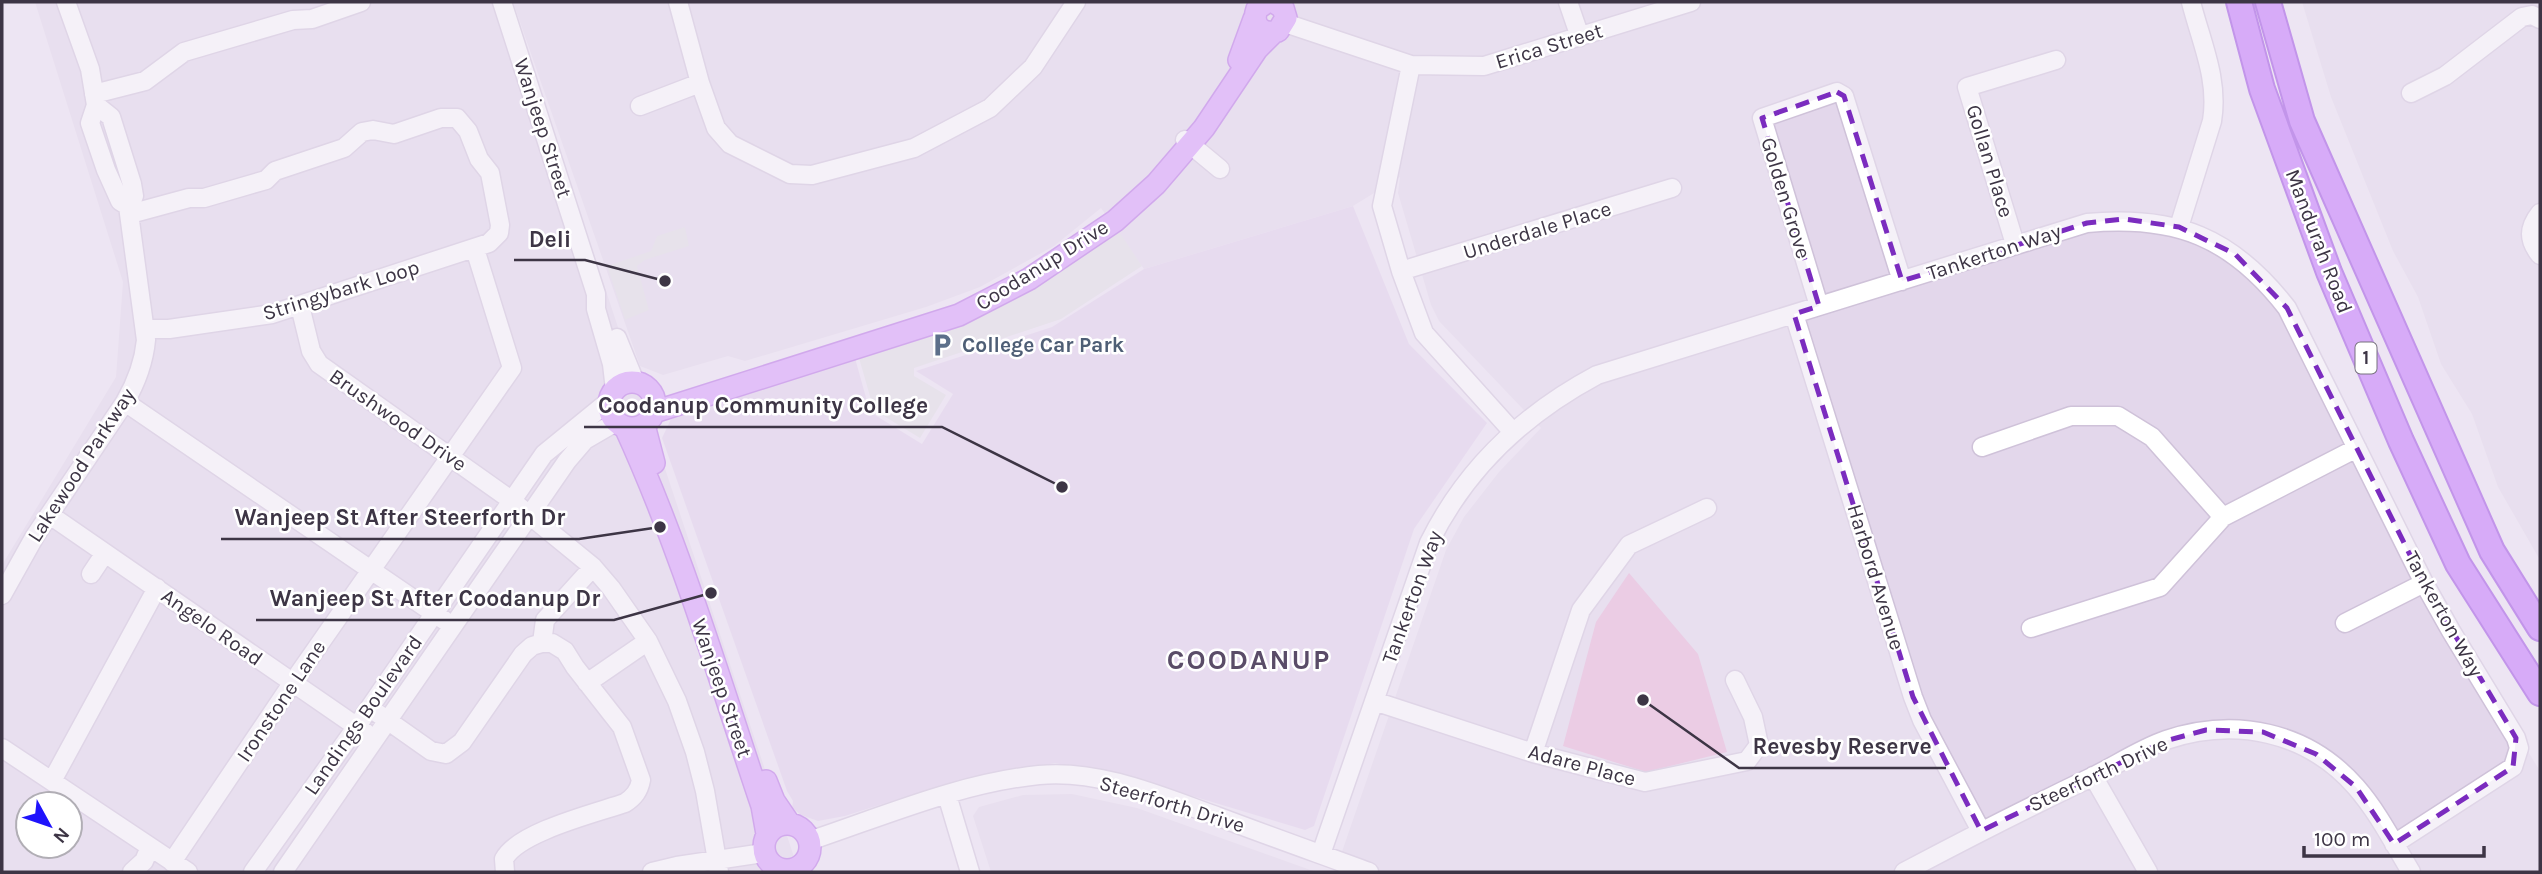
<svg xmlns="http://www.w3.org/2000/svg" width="2542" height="874" font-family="Karla,sans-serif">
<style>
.residential{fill:#e3d7eb;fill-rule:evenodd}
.education{fill:#e1cfec}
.green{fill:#e8add3}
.parking{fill:#e0dde3}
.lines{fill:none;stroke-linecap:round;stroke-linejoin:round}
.minor-casing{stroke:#cfc2d9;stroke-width:21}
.major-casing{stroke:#b061e5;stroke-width:24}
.highway-casing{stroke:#8f33df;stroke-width:28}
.minor{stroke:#fff;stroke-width:18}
.major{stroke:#d592ff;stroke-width:21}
.highway{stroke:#bc64ff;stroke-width:24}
.marked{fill:none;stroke:#7b2cbf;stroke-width:5;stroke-dasharray:14 9;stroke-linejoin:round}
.labels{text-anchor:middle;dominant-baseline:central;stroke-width:5;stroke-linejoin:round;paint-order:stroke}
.shield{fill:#fff;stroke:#77727d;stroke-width:2}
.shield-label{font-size:19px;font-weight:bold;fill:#3d3545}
.street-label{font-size:21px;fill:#3d3545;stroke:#fff}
.service-label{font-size:21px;font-weight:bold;fill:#4e5e75;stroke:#fff;text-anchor:start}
.district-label{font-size:28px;font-weight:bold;letter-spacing:2px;fill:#5a4c68;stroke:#fff}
.leader{fill:none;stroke:#3d3545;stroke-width:2.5}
.callout-dot{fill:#3d3545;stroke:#fff;stroke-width:2.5}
.callout-label{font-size:23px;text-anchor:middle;font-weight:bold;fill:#3d3545;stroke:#fff;stroke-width:5;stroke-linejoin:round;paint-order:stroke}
</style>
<rect width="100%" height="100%" fill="#ede5f3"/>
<path class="residential" d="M 35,2 L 510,2 L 799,872 L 2,872 L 2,565 L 116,377 L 123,282 ZM 28,804 L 70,804 L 70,846 L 28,846 Z
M 513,2 L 2191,2 L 2215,103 L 2179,227 L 2222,247 L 2306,344 L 2424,583 L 2540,771 L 2540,872 L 1335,872 L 1446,550 L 1464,517 L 1499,472 L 1541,428 L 1439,321 L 1431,305 L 1398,193 L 1400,177 L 1353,206 L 1144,269 L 1101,208 L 1054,246 L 980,287 L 926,307 L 745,361 L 728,356 L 663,375 L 640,366 Z
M 2302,2 L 2540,2 L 2540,560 L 2498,487 L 2472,414 L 2441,364 L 2418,297 L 2393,251 L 2331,97 Z
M 1072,794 L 1137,808 L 1316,872 L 991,872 L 973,816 L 979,807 L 1023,795 Z"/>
<path class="education" d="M 1353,206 L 1409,344 L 1487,423 L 1414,529 L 1314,826 L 1305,830 L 1132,778 L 1055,763 L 939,786 L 845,816 L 818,821 L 801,815 L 792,808 L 793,801 L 787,791 L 662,438 L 671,419 L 855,358 L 870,412 L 922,444 L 953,394 L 916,371 L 1052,327 L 1144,269 Z"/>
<path class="green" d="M 1629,573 L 1698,654 L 1727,752 L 1646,772 L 1563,746 L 1596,622 Z"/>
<path class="parking" d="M 685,227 L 689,246 L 645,260 L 637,266 L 649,310 L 625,320 L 607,266 L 651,251 L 657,236 Z
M 1118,230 L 1142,266 L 1061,319 L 914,368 L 914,376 L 946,395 L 920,438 L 874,410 L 859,358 L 943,332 L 1020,292 Z"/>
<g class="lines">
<g class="minor-casing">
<path id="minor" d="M 66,2 L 90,69 L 96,105 L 90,123 L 106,170 L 120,201 L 128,206
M 502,2 L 596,294 L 596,309 L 612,364 L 615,390
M 678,2 L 700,83 L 716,128 L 730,144 L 790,174 L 812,175 L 914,148 L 990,108 L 1033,67 L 1076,2
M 1568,2 L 1580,37
M 1285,23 L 1411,65 L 1484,66 L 1691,2
M 1411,65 L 1382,206 L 1401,271 L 1424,333 L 1512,431
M 2411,93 L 2445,76 L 2522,17 L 2532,15 L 2540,19
M 94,94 L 145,81 L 184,52 L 293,20 L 312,19 L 361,2
M 640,106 L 700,83
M 1185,140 L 1220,169
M 2540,213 C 2528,228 2528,240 2540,255
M 130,214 L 189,198 L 204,198 L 266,180 L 275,171 L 344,148 L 362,132 L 373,130 L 394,134 L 441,118 L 457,118 L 468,131 L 479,159 L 490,173 L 500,225 L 499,233 L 489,243 L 272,314 L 169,329 L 145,329
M 2179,227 L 2212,121 C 2219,79 2201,42 2191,2
M 2015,244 L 1967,87 L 2056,60
M 1401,271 L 1672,188
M 300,306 L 311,351 L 319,364 L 511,500 L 593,567 L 611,588 L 648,641 L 677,701 L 695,752 L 705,791 L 719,872
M 1819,306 L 1762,118 L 1837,92 L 1844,96 L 1902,281
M 1794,314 L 1913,697 L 1922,720 L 1981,831
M 617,338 L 635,382
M 125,402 L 444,620
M 1982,447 L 2071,416 L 2118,416 L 2152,437 L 2223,517
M 50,515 L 366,733
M 91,574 L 105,553
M 2,595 L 35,536 L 125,402 C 136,383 144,361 146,340 L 128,206 L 134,196 L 132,184 L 111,117 L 96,105
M 2345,623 L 2424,583
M 2031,628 L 2160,587 L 2223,517 L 2357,448
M 542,643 L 545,620 L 593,567
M 587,683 L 648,641
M 1374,701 L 1533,753 L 1645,782 L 1747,761 L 1759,745 L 1753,717 L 1735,680
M 370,708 L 431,751 L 446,754 L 462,742 L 523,654 L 532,646 L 542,643 L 552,643 L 565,651 L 575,667 L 622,727 L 641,780 C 639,791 634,797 625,803 C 596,813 518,832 504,859 L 505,872
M 2,748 L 188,872
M 1533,753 L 1581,610 L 1629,545 L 1707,508
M 2093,776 L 2148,872
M 52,781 L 157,588
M 947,795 L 970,872
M 809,841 C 884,816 960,783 1039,775 C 1100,769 1163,797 1219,817 C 1269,836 1320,854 1369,872
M 1321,854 L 1429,543 C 1466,468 1524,414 1597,375 L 2087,223 C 2176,215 2232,237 2287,308 L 2424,583 L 2451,631 L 2516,738 L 2519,748 L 2513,767 L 2394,844
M 172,862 L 293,682 L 512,368 L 475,249
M 132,872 L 144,861 L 150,847
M 253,872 L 357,726 L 544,454 L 609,401
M 283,872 L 567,461 L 585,440 L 616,422
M 652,872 L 677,866 L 764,853
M 1904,872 C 1966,839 2027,808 2090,778 C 2115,766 2140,749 2166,740 C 2235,717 2307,731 2356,787 C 2378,812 2394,844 2411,872"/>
</g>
<g class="major-casing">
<path id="major" d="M 1267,2 L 1257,9 C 1251,25 1262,36 1278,31 L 1286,18 L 1283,8 L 1274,2
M 1239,60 L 1254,19
M609 405a23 23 0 1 1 46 0a23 23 0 1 1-46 0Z
M 654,412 L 959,315 L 1029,279 L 1115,221 L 1156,184 L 1204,128 L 1257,49 L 1273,33
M 644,425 L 654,463
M 625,427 C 681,549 719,679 762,806 L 767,834
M 766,781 L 774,801 L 789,823
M764 847a23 23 0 1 1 46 0a23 23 0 1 1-46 0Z"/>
</g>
<g class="highway-casing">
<path id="highway" d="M 2239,2 L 2262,89 L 2329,272 L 2401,441 L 2458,564 L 2540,693
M 2268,2 L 2302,121 L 2492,551 L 2540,628"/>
</g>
<use href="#minor" class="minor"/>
<use href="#major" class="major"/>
<use href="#highway" class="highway"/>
</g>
<path d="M0 0H2542V874H0ZM 1837,92 L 1844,96 L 1902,281 L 2087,223 L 2124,219 L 2179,227 L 2235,254 L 2287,308 L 2424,583 L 2516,738 L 2513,767 L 2394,844 L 2356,787 L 2316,754 L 2263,732 L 2206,730 L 2165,741 L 1981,831 L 1913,697 L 1794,314 L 1819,306 L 1762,118 Z" fill="#ede5f3" fill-opacity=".55" fill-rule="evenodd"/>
<path class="marked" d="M 1837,92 L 1844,96 L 1902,281 L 2087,223 L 2124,219 L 2179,227 L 2235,254 L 2287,308 L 2424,583 L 2516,738 L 2513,767 L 2394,844 L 2356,787 L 2316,754 L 2263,732 L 2206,730 L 2165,741 L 1981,831 L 1913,697 L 1794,314 L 1819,306 L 1762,118 Z"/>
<defs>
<g id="parking-bare" transform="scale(1.89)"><path d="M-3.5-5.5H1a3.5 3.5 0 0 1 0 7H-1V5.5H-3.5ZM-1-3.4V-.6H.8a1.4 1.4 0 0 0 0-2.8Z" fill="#5c6f8a" stroke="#fff" stroke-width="2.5" paint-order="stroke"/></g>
</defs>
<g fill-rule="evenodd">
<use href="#parking-bare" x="942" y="345"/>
</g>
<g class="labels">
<rect class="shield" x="2355.5" y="342.5" width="21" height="31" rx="5"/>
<g class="shield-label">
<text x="2366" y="358">1</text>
</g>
<g class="street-label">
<text transform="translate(1549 46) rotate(-17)">Erica Street</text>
<text transform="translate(543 128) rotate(72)">Wanjeep Street</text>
<text transform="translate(1990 161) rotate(73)">Gollan Place</text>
<text transform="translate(1786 198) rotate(73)">Golden Grove</text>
<text transform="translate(1537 230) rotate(-17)">Underdale Place</text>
<text transform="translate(2319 241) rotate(69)">Mandurah Road</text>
<text transform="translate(1994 252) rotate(-18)">Tankerton Way</text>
<text transform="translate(1042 265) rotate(-32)">Coodanup Drive</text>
<text transform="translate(341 290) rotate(-17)">Stringybark Loop</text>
<text transform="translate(398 420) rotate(35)">Brushwood Drive</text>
<text transform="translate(81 465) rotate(-57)">Lakewood Parkway</text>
<text transform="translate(1876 577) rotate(73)">Harbord Avenue</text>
<text transform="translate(1412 597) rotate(-70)">Tankerton Way</text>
<text transform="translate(2444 614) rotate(61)">Tankerton Way</text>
<text transform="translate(212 627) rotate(35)">Angelo Road</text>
<text transform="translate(722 688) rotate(71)">Wanjeep Street</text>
<text transform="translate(281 701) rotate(-56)">Ironstone Lane</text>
<text transform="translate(363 715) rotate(-55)">Landings Boulevard</text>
<text transform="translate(1582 765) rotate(15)">Adare Place</text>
<text transform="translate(2098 774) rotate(-25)">Steerforth Drive</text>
<text transform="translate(1172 804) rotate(17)">Steerforth Drive</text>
</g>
<g class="service-label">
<text x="962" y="345">College Car Park</text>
</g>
<g class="district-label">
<text x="1249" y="659">COODANUP</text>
</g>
</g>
<path class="leader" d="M665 281L585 260H514M1062 487L942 427H584M660 527L579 539H221M711 593L614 620H256M1643 700L1739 768H1946"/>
<g class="callout-dot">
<circle cx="665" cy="281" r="7"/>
<circle cx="1062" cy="487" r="7"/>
<circle cx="660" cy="527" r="7"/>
<circle cx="711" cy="593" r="7"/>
<circle cx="1643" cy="700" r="7"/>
</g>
<g class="callout-label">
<text x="550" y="247">Deli</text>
<text x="763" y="413">Coodanup Community College</text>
<text x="400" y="525">Wanjeep St After Steerforth Dr</text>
<text x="435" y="606">Wanjeep St After Coodanup Dr</text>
<text x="1842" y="754">Revesby Reserve</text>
</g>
<rect width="2542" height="874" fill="none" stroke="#3d3545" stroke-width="7"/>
<g transform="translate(49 825) rotate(130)"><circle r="33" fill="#ffffff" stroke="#b1aeb5" stroke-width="2"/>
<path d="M0-5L12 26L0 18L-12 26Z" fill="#1f13fc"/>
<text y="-10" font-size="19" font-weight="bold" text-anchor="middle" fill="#3d3545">N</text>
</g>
<path d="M2304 846v10h180v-10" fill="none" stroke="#3d3545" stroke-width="3.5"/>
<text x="2314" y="846" font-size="21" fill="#3d3545" stroke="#ffffff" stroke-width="5" paint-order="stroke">100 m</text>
</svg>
